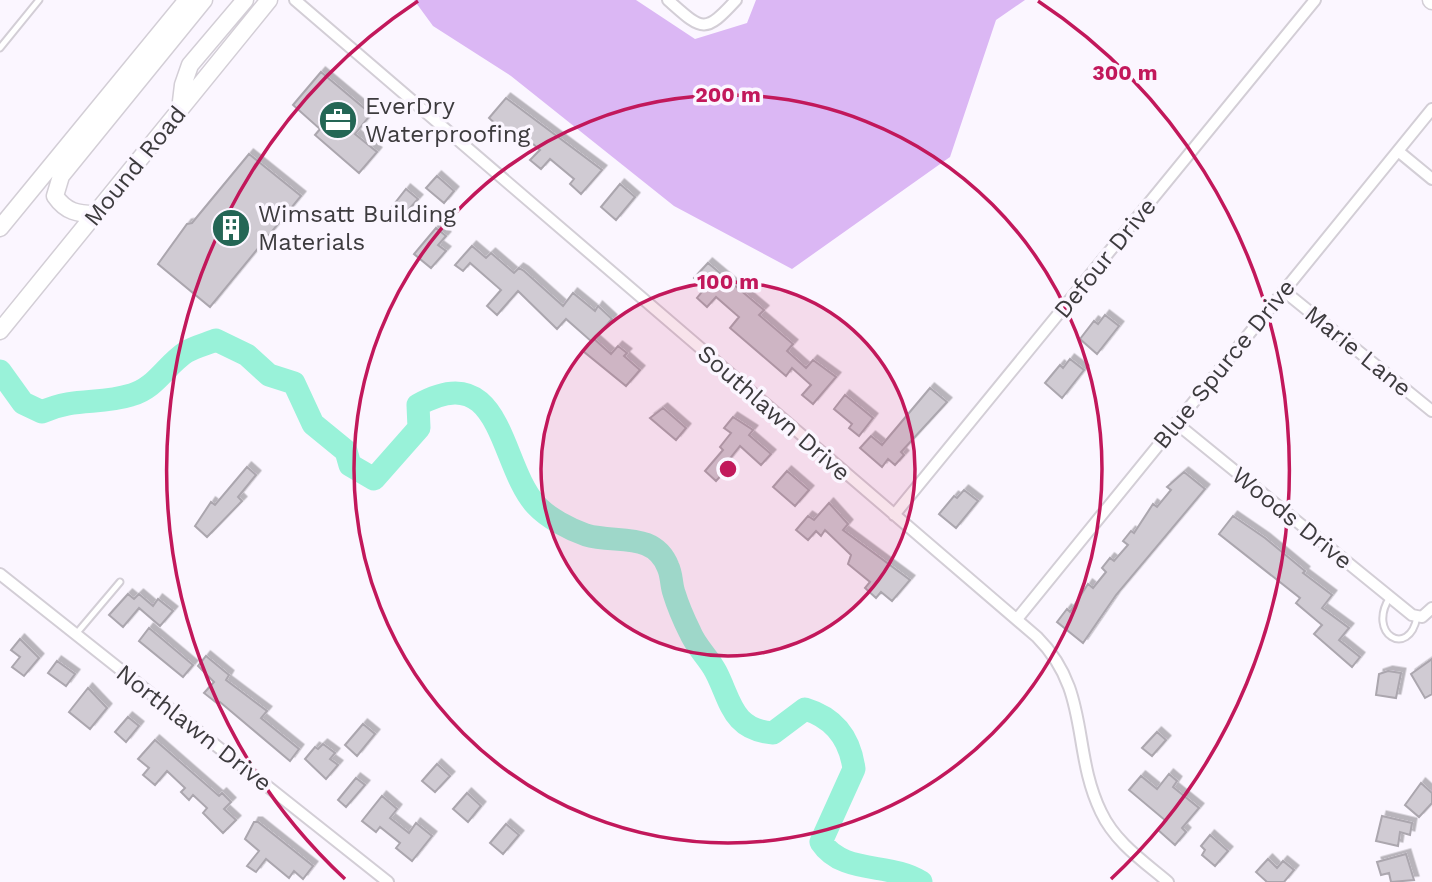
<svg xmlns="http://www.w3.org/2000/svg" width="1432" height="882" font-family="'Work Sans',sans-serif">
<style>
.green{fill:#dbb7f4}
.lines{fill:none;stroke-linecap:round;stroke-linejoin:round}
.river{stroke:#99f2d9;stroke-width:23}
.building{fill:#d0cbd3;stroke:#aba6ae;stroke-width:2;filter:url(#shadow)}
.service-casing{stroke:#d3ced6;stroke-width:9}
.minor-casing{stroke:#d3ced6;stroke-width:14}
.secondary-casing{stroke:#d3ced6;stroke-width:19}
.service{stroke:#fff;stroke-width:5}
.minor{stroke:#fff;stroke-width:10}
.secondary{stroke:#fff;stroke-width:16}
.ring{fill:none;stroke:#c2185b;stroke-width:3.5}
.labels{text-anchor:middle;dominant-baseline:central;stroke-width:7;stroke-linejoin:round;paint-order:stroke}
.poi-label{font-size:24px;fill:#3d3b3e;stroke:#fbf6ff;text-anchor:start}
.street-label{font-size:24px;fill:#3d3b3e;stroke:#fbf6ff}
.centre{fill:#c2185b;stroke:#fbf6ff;stroke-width:3.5}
.ring-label{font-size:21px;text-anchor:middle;font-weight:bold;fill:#c2185b;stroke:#fbf6ff;stroke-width:7;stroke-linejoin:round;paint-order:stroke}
</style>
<defs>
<filter id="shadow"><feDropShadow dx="4.5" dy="-4.5" stdDeviation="0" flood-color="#0004"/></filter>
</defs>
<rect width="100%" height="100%" fill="#fbf6ff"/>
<path class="green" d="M 414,0 L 636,0 L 695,39 L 747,23 L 756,0 L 1025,0 L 996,20 L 950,157 L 792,269 L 674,206 L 511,76 L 433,26 Z"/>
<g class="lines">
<path class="river" d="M 0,371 L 23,403 L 42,412 C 75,397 99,405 131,395 C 156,388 165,366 186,352 C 194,347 206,344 216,340 L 247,355 L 269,375 L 294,383 L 313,424 L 346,451 L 350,465 L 374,479 L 419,428 L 418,405 C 503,357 499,465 536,505 C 548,518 569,529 586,535 C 616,544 654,531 668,567 C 672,575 671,585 674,593 C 678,606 684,620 690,632 C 696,647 709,658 716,672 C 731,701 732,730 773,733 L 805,709 C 835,718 850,739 854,769 L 821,842 C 843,875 890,862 921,882"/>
</g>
<path class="building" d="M 321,72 L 371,114 L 355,134 L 377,152 L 359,173 L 315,135 L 320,129 L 293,105 Z
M 506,98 L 602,170 L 581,194 L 570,184 L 574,179 L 550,159 L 541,169 L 530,160 L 540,150 L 517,130 L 509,139 L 497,130 L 499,127 L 489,118 Z
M 249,154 L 301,196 L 210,307 L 158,264 L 187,224 L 192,223 Z
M 437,176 L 454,191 L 444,203 L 426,188 Z
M 620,184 L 635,197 L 616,220 L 601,207 Z
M 406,189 L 418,199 L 402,217 L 391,208 Z
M 436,228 L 446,236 L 438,245 L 446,251 L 431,268 L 414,254 Z
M 472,246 L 486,258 L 491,253 L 514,273 L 519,268 L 524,271 L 563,306 L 573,293 L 595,311 L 598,306 L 612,319 L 594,339 L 611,354 L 618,346 L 627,353 L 624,356 L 640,370 L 626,386 L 583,351 L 591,341 L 566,319 L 557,329 L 518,291 L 497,315 L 487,306 L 501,290 L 470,263 L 463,271 L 455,265 Z
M 708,263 L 764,310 L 759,315 L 793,344 L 787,351 L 806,368 L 813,360 L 836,377 L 813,404 L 802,395 L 811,385 L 792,368 L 786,376 L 730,328 L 739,317 L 716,297 L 707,307 L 697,298 L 705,288 L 694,278 Z
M 1105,315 L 1119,326 L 1097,354 L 1080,339 L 1094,321 L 1098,324 Z
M 1070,359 L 1084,370 L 1062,398 L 1045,383 L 1060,365 L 1063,368 Z
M 930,388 L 947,402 L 901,452 L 904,455 L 895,465 L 888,459 L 882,467 L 860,448 L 871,436 L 882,445 Z
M 845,395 L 873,418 L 859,436 L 849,428 L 852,424 L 834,409 Z
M 663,408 L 686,428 L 676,440 L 650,418 Z
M 733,417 L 753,430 L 749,435 L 771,454 L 761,465 L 740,446 L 724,466 L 727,469 L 716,481 L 705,471 L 723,450 L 720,447 L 731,433 L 724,428 Z
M 247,467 L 256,475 L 238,497 L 242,501 L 207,537 L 195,526 L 211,502 L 215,505 Z
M 787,471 L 809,490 L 795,506 L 773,487 Z
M 1184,472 L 1205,489 L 1116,595 L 1083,643 L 1057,622 L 1067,609 L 1070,612 L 1088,584 L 1093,588 L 1106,572 L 1102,568 L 1110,558 L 1114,561 L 1128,545 L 1123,541 L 1131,531 L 1134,533 L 1153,504 L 1157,507 L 1171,490 L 1167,487 Z
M 964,490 L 978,501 L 956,528 L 939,514 L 954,496 L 957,498 Z
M 829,503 L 848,524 L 843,530 L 910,580 L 892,601 L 881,592 L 876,598 L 865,588 L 870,582 L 848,564 L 851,555 L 825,530 L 821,536 L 816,531 L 808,540 L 796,530 L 808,516 L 814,520 Z
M 1233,516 L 1265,538 L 1305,571 L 1303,573 L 1332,595 L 1322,608 L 1349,628 L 1339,640 L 1360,657 L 1352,667 L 1314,634 L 1322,625 L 1296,603 L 1300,598 L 1219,534 Z
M 128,594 L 134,599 L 139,594 L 153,606 L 158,599 L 173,611 L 160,626 L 139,608 L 123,627 L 109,615 Z
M 149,628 L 193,665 L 183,677 L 139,641 Z
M 20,639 L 39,658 L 24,676 L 12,667 L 20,657 L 11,650 Z
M 206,656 L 229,675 L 226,680 L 267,711 L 261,718 L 299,749 L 290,761 L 220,702 L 218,704 L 204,693 L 214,682 L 198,666 Z
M 1432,659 L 1432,694 L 1425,698 L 1411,674 Z
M 57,661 L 75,674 L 66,686 L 48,673 Z
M 1388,671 L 1401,673 L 1396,698 L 1376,695 L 1379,674 Z
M 88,688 L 107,708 L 90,729 L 69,712 Z
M 128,717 L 139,726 L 126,742 L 115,732 Z
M 363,724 L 375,734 L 357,756 L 345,745 Z
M 1157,732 L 1166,740 L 1152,756 L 1142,748 Z
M 155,740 L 219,796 L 222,793 L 231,802 L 224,809 L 236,820 L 223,833 L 203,813 L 207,808 L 193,795 L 189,800 L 181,792 L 185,788 L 167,771 L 155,785 L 143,775 L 149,768 L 138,759 Z
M 323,744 L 335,753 L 330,759 L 338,765 L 326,779 L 305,759 L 315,747 L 318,749 Z
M 437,764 L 450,776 L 435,792 L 422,781 Z
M 1169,774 L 1177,781 L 1173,787 L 1199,808 L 1182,828 L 1186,832 L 1175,845 L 1158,830 L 1166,821 L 1129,790 L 1141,776 L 1157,789 Z
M 356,778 L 365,785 L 346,807 L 338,800 Z
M 1421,783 L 1432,793 L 1432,803 L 1419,817 L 1405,805 Z
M 467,793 L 481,806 L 468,822 L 453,809 Z
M 382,796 L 397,809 L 390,818 L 409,833 L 416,823 L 432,836 L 412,861 L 396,848 L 400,843 L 380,827 L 376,832 L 362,821 Z
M 1382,816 L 1412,823 L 1410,835 L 1400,832 L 1398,846 L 1376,841 Z
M 254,822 L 258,822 L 313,866 L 303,879 L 294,871 L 289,878 L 266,859 L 256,872 L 247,866 L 259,851 L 245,839 Z
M 506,824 L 519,835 L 503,854 L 490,843 Z
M 1210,835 L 1228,851 L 1215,866 L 1202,855 L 1205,850 L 1201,846 Z
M 1406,854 L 1414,880 L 1391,882 L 1389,873 L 1381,875 L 1377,862 Z
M 1268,859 L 1277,868 L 1283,861 L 1294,870 L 1284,882 L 1267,882 L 1256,872 Z"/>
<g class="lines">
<g class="service-casing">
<path id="service" d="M 0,48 L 39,0
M 1390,597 C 1366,634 1409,659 1417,617
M 76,634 L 120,582"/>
</g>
<g class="minor-casing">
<path id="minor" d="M 295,0 L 1037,637 C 1091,691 1071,750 1101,812 C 1115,842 1143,861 1168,882
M 668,0 C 702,30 704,35 736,0
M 1398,151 L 1432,179
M 1284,291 L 1432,411
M 1176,423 L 1412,615 L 1422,617 L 1432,608
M 894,515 L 1315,0
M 0,574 L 388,882
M 1017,619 L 1432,109"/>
</g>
<g class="secondary-casing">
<path id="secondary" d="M 1431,0 L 1432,1
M 180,110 L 183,85 L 190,65 L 245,0
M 95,214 C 78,214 66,212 55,196 L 61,176 L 204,0
M 0,228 L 187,0
M 0,331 L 269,0"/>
</g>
<use href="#service" class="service"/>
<use href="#minor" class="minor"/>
<use href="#secondary" class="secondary"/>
</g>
<circle cx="728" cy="469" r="187" fill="#c2185b" fill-opacity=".12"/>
<g class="ring">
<circle cx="728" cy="469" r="187"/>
<circle cx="728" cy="469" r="374"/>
<path d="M345 879A561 561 0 0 1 418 1M1038 1A561 561 0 0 1 1111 879"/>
</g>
<defs>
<g id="office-disc" transform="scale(2.0125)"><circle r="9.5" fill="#246655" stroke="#fbf6ff"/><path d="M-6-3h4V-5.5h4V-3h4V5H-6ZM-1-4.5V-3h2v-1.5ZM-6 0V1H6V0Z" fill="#fff"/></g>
<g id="building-disc" transform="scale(2.0125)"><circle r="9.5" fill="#246655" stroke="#fbf6ff"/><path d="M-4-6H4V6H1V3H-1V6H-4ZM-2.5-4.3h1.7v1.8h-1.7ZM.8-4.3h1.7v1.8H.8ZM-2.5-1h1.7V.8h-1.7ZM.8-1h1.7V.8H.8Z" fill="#fff"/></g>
</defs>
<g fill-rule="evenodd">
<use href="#office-disc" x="338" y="120"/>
<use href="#building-disc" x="231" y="228"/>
</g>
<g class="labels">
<g class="poi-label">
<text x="365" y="106">EverDry<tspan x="365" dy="28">Waterproofing</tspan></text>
<text x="258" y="214">Wimsatt Building<tspan x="258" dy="28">Materials</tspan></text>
</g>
<g class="street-label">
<text transform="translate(135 166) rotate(-51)">Mound Road</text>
<text transform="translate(1105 258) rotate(-51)">Defour Drive</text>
<text transform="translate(1358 351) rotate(39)">Marie Lane</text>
<text transform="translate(1224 364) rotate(-51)">Blue Spurce Drive</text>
<text transform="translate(774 413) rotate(41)">Southlawn Drive</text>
<text transform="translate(1292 518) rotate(39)">Woods Drive</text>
<text transform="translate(194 728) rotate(38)">Northlawn Drive</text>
</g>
</g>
<circle cx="728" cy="469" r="10" class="centre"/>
<g class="ring-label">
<text x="1125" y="80">300 m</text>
<text x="728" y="102">200 m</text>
<text x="728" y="289">100 m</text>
</g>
</svg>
